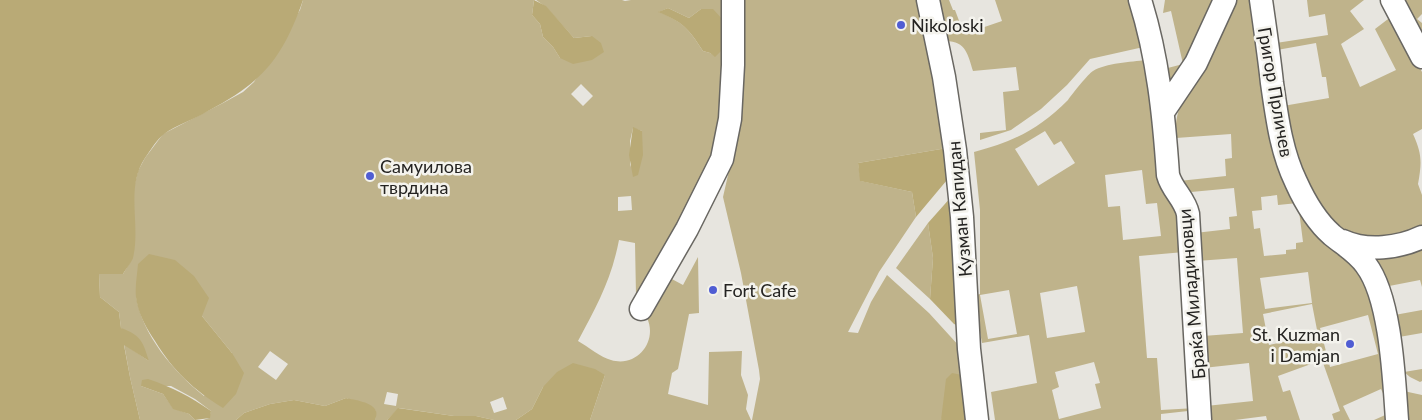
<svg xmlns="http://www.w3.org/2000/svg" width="1422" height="420" font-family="Lato,sans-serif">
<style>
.green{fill:#bfb38b;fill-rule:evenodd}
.forest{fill:#b9aa76}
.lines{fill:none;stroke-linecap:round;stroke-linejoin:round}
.minor-casing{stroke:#696762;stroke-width:25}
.minor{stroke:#fff;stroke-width:22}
.poi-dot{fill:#505dd3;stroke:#f4f3ed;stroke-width:2}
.labels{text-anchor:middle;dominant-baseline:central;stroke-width:5;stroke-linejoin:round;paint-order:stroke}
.poi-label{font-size:18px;fill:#242321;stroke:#f4f3ed;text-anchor:start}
.street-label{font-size:18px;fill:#242321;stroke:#f4f3ed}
</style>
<rect width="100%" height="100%" fill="#e7e5df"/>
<path class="green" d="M 303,0 L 534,0 L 532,15 L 540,24 L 543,37 L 553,47 L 560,58 L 592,36 L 574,38 L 546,7 L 536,0 L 622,0 L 625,1 L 631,0 L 723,0 L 728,39 L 719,126 L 712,152 L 706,168 L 638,298 L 636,295 L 635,243 L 619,240 C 611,281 597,305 578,341 C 587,346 602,358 611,360 C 637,368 658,341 647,318 L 670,278 L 683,285 L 698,257 L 699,313 L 689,314 L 678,369 L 672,373 L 668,394 L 708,405 L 709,352 L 742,351 L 741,375 L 748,395 L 746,409 L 751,420 L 590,420 L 605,375 L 543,387 L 532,409 L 516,420 L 494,420 L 476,416 L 454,416 L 399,408 L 387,420 L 375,420 L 376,411 L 346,398 L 325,406 L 294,400 L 270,404 L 244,413 L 236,420 L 203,420 L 209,418 L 211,411 L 195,399 L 171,386 L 141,386 L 163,394 L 173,408 L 189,414 L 195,420 L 140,420 L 130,377 L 124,344 L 149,361 L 121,328 L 119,312 L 100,297 L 99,274 L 123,274 L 132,259 L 134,187 L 138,171 L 145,158 L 163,134 L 223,103 L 243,92 L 254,82 L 300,10 ZM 668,8 L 689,18 L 701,9 L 715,56 L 710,53 L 703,51 C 688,28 684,23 659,12 ZM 581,84 L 593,96 L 583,106 L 571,94 ZM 633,128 L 642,131 L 630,167 L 630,141 ZM 631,196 L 632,210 L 618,211 L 618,197 ZM 136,296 L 202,316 L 232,353 L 204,396 C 174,372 142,335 136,296 ZM 270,351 L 288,364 L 276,380 L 258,367 ZM 387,392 L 398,394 L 396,406 L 384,404 ZM 503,397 L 507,409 L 494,413 L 490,402 Z
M 743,0 L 919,0 L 947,148 L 858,163 L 861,181 L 912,192 L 916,217 L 879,272 L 848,332 L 858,333 L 871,302 L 887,275 L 929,313 L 960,347 L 962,375 L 941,420 L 752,420 L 760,379 L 759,370 L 741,273 L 723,197 L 736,140 Z
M 938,0 L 949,0 L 953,10 L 955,10 L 964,34 L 1002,21 L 995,0 L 1134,0 L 1148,46 L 1090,59 L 1067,85 L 1041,109 L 1011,130 L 980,140 L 980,133 L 1006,130 L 1003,92 L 1019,90 L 1016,67 L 973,71 C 968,55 966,41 946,41 Z
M 1165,0 L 1217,0 L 1189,61 L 1172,80 L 1167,76 L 1164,69 L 1183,64 L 1171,11 L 1163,13 Z
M 1232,0 L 1252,0 C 1261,66 1266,143 1299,203 C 1307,218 1317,231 1330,241 C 1341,251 1355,259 1364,271 C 1385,297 1388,377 1392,412 L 1392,420 L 1374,420 L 1392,412 L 1381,389 L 1343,406 L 1350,420 L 1334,420 L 1332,414 L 1340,411 L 1322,360 L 1278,376 L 1283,392 L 1290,390 L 1300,420 L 1267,420 L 1266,416 L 1235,420 L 1208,420 L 1206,406 L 1253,401 L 1249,363 L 1203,368 L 1203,336 L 1243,333 L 1237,258 L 1197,261 L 1195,233 L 1230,229 L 1229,217 L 1237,216 L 1234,188 L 1191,192 L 1179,181 L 1226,176 L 1225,159 L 1232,158 L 1231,134 L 1176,138 C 1173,103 1193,86 1207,57 C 1217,38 1223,19 1232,0 ZM 1277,195 L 1278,205 L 1298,203 L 1303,242 L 1296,243 L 1296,249 L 1286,250 L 1286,254 L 1264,256 L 1260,228 L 1254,229 L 1252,211 L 1262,210 L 1261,197 ZM 1308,272 L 1312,303 L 1265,309 L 1260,278 ZM 1312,304 L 1318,335 L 1269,345 L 1263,314 ZM 1368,315 L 1378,354 L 1330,367 L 1320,328 Z
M 1307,0 L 1364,0 L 1350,11 L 1364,29 L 1341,44 L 1360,87 L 1396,70 L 1375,29 L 1392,16 L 1422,72 L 1422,129 L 1413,134 C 1422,154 1422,162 1418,184 L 1422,195 L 1422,231 L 1403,238 L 1345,236 L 1304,185 L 1283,106 L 1329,98 L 1326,77 L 1322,77 L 1316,43 L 1277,50 L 1276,43 L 1328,35 L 1325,14 L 1309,17 Z
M 1399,0 L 1422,0 L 1422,14 L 1417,19 L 1422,23 L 1422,42 Z
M 1146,60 L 1176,199 L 1184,252 L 1139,256 L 1147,358 L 1157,358 L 1161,410 L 1196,408 L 1197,410 L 1161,414 L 1161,420 L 995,420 L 991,392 L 1037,383 L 1029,335 L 982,343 L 973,296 L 980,294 L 980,210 L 974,152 C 1013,142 1039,129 1068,100 C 1073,93 1088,74 1093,71 C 1106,63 1131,62 1146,60 ZM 1045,131 L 1054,145 L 1061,141 L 1075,163 L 1038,186 L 1015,149 ZM 1142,170 L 1146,204 L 1157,203 L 1161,236 L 1123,240 L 1120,206 L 1108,207 L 1105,175 ZM 1077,286 L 1085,332 L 1047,338 L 1040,293 ZM 1009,290 L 1017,334 L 988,339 L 980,295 ZM 1094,362 L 1100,383 L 1095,384 L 1101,408 L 1059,419 L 1052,390 L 1059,387 L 1055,372 Z
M 928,223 L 933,258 L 930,299 L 896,268 Z
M 1422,243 L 1422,287 L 1420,280 L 1384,287 L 1365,251 Z
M 1422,310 L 1422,333 L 1399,337 L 1389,316 Z
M 1422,369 L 1422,381 L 1420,382 L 1410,377 L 1404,372 Z
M 1399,390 L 1422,395 L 1422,420 L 1401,420 Z"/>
<path class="forest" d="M 0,0 L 303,0 C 283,58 262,83 208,111 C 195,119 176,125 164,134 C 157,139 150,151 145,158 C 125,188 141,224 133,258 C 131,263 126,269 123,274 L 99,274 L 100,297 L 119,312 L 121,328 C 141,335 143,342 149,361 L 124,345 L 130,377 L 140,420 L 0,420 Z
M 534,0 L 546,6 L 574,38 L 592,36 L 601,43 L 604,52 L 592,60 L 573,64 L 560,58 L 553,47 L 543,37 L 540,24 L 532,15 Z
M 668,8 L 689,18 L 701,9 L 713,9 L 723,20 L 722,50 L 715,57 L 710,53 L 703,51 C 688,28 684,23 658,12 Z
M 633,127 L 642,131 L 643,155 L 638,175 L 633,177 L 629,155 Z
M 947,148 L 947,180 L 916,217 L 912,192 L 860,181 L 858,163 Z
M 952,196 L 959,326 L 954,324 L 930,299 L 933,258 L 928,223 Z
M 149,254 L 175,260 L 194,276 L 209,298 L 202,316 L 232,353 L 244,373 L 236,394 L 223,408 C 193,389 174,372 155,341 C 147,329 140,317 137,303 C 134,291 137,277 138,264 Z
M 573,363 L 595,369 L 605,375 L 590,420 L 516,420 L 532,409 L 543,387 L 557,372 Z
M 952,373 L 962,375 L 967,420 L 941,420 L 946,379 Z
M 148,379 C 172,387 191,397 211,411 L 210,418 L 195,420 L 189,414 L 173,409 L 163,394 L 141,386 L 142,380 Z
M 346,398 C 354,400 373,402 376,411 C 377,414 376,417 375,420 L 236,420 L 244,413 L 270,404 L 294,400 L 325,406 Z
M 398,408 L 454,416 L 476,416 L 494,420 L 387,420 Z"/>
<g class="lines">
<g class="minor-casing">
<path id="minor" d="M 928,0 L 944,77 L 955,150 L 962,217 L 969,349 L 977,420
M 1140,0 C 1158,57 1164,116 1168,175 C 1172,190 1185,199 1188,214 L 1200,420
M 1261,0 C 1265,28 1269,55 1272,83 C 1277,117 1281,151 1296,182 C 1305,202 1316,221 1332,235 C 1344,245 1357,252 1366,265 C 1391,298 1394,379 1397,420
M 1392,0 L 1422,57
M 1163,112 L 1196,63 L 1225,0
M 1343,241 C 1367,252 1399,248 1422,237
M 641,309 L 687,229 L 722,159 L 730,119 L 733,65 L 733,0"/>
</g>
<use href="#minor" class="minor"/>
</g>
<g class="poi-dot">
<circle cx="901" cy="25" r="5"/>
<circle cx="370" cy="176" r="5"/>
<circle cx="713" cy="290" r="5"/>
<circle cx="1350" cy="344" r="5"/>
</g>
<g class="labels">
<g class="poi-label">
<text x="911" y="25">Nikoloski</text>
<text x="380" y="166">Самуилова<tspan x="380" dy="21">тврдина</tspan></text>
<text x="723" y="290">Fort Cafe</text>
<text x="1340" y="334" text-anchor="end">St. Kuzman<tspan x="1340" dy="21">i Damjan</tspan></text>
</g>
<g class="street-label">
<text transform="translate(1276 92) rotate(80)">Григор Прличев</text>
<text transform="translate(959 209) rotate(-95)">Кузман Капидан</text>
<text transform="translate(1191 294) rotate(-95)">Браќа Миладиновци</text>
</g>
</g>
</svg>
